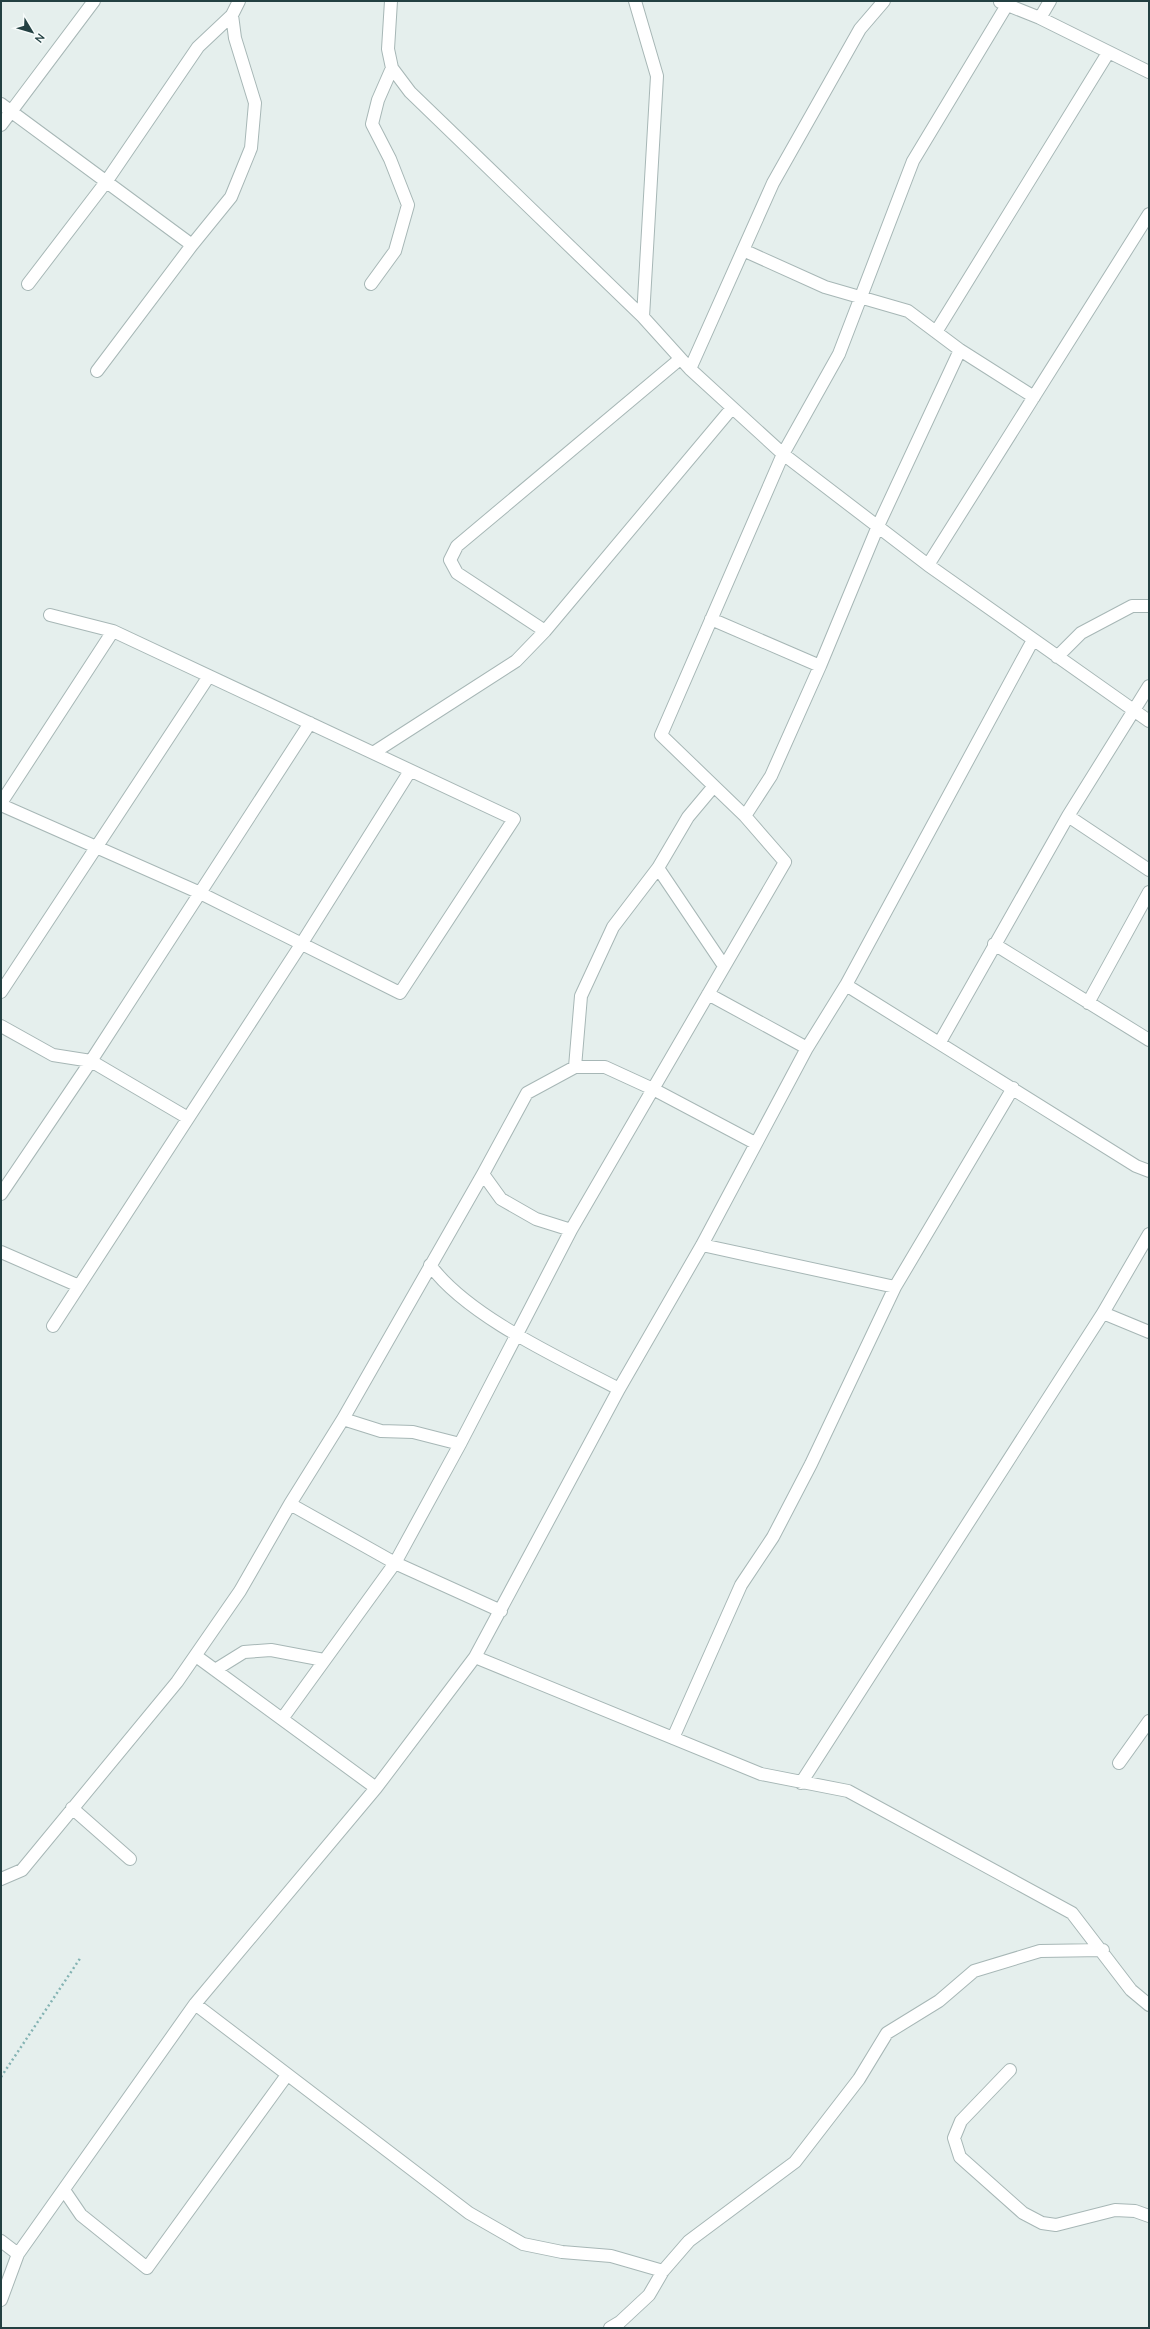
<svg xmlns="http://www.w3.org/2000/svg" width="1150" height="2329" font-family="'Nunito Sans',sans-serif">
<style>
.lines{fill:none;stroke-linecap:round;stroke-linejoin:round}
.minor-casing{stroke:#a7b7b6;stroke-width:14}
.path{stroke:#84b3b3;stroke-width:2.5;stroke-dasharray:2 3;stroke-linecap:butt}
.minor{stroke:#fff;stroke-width:12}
</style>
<rect width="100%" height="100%" fill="#e5efed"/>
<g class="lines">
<g class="minor-casing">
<path id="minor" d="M 391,1 L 388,49 L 392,68 L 410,92 L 643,317 L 690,369 L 783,454 L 928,565 L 1149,721
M 635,1 L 657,76 L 643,317
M 1000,2 L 1040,18 L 1149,72
M 1040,18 L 1050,1
M 1,104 L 192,245
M 1,125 L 94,1
M 743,250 L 825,287 L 908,311 L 960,350 L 1034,397
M 28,284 L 106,182 L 198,47 L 232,15
M 371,284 L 395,251 L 408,205 L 390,159 L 372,124 L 378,100 L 392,68
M 936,332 L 1108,53
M 690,369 L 773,183 L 860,29 L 884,1
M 97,371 L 192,245 L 231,197 L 251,148 L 255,103 L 235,38 L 232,15 L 239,1
M 928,565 L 1149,214
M 711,619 L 820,666
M 545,631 L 457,573 L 450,560 L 457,546 L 680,359
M 1057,657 L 1081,633 L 1132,606 L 1149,606
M 373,753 L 516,661 L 545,631 L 732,408
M 1,803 L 113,631
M 1,805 L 198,892 L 400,993 L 514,819 L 113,631 L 50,615
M 745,816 L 771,776 L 820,666 L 878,526 L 960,350
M 1068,816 L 1149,870
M 658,868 L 724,966
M 994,944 L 1149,1040
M 846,985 L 1136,1166 L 1149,1171
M 1,992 L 209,676
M 708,994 L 807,1048
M 1088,1003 L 1149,892
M 1,1026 L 53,1055 L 91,1061 L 188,1118
M 940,1042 L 1068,816 L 1149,686
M 575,1067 L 581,996 L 613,927 L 658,868 L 688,817 L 714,786
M 483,1174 L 501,1199 L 536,1219 L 571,1230
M 1,1194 L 91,1061 L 310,723
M 702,1245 L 895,1287
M 1,1252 L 79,1286
M 430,1265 C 468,1317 562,1359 619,1389
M 1103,1313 L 1149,1332
M 53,1326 L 302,943 L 410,771
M 343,1419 L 381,1431 L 413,1432 L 460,1444
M 290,1504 L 395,1563 L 501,1611
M 196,1656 L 376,1788
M 475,1657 L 761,1774 L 848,1791 L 1072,1913 L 1131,1990 L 1149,2005
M 215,1670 L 244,1652 L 271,1650 L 324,1660
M 282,1719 L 395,1563 L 460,1444 L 571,1230 L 785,862 L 745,816 L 661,735 L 783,454 L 839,354 L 913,161 L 1007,5
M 673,1738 L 741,1585 L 773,1537 L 811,1464 L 895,1287 L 1013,1088
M 1119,1763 L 1149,1721
M 801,1783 L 1103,1313 L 1149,1234
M 72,1808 L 130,1859
M 1,1879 L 22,1870 L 177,1682 L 240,1591 L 290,1504 L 343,1419 L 483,1174 L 527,1093 L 575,1067 L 605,1067 L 653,1089 L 755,1143
M 195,2004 L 469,2213 L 523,2244 L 562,2252 L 611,2256 L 663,2271
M 1010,2070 L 961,2121 L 954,2138 L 960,2157 L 1023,2213 L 1042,2223 L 1056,2225 L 1115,2210 L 1135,2211 L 1149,2216
M 64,2190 L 81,2215 L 147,2268 L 287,2075
M 1,2241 L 18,2254
M 1,2300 L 18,2254 L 195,2004 L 376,1788 L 475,1657 L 619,1389 L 702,1245 L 807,1048 L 846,985 L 1033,640
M 610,2328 L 620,2322 L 649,2295 L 663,2271 L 689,2241 L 795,2162 L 859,2079 L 887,2033 L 939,2001 L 974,1971 L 1040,1951 L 1103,1950"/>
</g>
<path class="path" d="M 1,2077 L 81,1957"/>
<use href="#minor" class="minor"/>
</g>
<rect width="1150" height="2329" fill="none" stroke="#234042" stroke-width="4"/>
<g transform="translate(32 32) rotate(128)" stroke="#f6fbfa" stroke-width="3" paint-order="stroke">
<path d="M0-3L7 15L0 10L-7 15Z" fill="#234042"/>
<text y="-6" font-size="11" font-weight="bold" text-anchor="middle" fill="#234042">N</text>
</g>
</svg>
